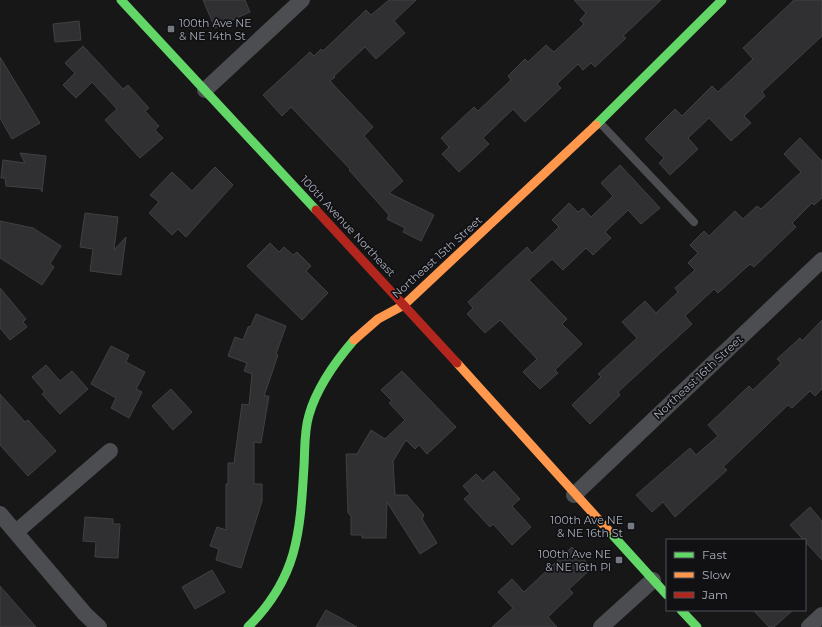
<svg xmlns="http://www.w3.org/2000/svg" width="822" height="627" font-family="Montserrat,sans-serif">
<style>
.building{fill:#303032;stroke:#404144}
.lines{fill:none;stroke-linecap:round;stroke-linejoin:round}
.lane{stroke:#4b4d51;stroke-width:8}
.street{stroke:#4b4d51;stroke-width:16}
.fast{stroke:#63d668;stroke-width:9}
.slow{stroke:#ff974d;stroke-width:9}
.jam{stroke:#b3261e;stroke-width:9}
.poi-dot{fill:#757981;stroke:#111114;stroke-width:1.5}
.labels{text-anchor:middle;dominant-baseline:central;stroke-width:3.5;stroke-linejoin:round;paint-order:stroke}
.poi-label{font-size:11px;fill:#a8aeb9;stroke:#111114;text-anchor:end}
.street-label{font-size:11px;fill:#a8aeb9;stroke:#111114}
</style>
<rect width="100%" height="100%" fill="#171718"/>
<path class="building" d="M 203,0 L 245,0 L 250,12 L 215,28 Z
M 389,0 L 416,0 L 394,21 L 405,33 L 376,59 L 365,47 L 334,76 L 335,77 L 330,81 L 373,127 L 364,136 L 403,181 L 389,193 L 434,215 L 421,241 L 403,232 L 405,228 L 387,219 L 389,215 L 349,170 L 350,169 L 291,107 L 282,116 L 263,95 L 310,52 L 314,56 L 321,49 L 323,51 L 366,10 L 371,15 Z
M 574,0 L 661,0 L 623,36 L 626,38 L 595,67 L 591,63 L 583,70 L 578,64 L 557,84 L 561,88 L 525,122 L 513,109 L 483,138 L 489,144 L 459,172 L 442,154 L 449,147 L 441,138 L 474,107 L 478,111 L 511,80 L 508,76 L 525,59 L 528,62 L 546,45 L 554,52 L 584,24 L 580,20 L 586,13 Z
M 794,0 L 822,0 L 822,36 L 762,92 L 765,96 L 744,116 L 751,123 L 731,141 L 709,118 L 688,138 L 698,149 L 670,175 L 659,163 L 664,158 L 645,139 L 675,109 L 682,116 L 712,86 L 718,92 L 753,59 L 743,48 Z
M 79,21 L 81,40 L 55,42 L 53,24 Z
M 83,46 L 123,89 L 128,85 L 149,108 L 145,111 L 159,126 L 155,130 L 163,138 L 140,158 L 105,120 L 117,109 L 92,82 L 76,98 L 63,85 L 75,73 L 65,63 Z
M 0,57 L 40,123 L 12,139 L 0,118 Z
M 800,138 L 822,161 L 822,198 L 814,205 L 812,203 L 792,223 L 796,227 L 754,267 L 750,264 L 718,293 L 714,289 L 685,316 L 692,324 L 618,392 L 620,395 L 590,424 L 572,405 L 601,377 L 598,374 L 637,338 L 622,322 L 645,301 L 656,313 L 678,292 L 675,288 L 695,270 L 688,263 L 698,253 L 690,245 L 704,231 L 709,236 L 735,211 L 743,219 L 757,206 L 761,209 L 801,172 L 784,154 Z
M 20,153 L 46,156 L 42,192 L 41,189 L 6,186 L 5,178 L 1,178 L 3,160 L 25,163 Z
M 620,165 L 660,208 L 641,224 L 628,210 L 605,232 L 611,238 L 593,255 L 586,248 L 563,270 L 552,259 L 529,280 L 567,319 L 562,324 L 582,344 L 555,370 L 558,373 L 540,389 L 523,372 L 537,359 L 500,320 L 485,333 L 467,314 L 473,308 L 468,302 L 527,247 L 532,253 L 559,227 L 552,220 L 569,203 L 578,212 L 583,208 L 591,217 L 613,196 L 601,183 Z
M 215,167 L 233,185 L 186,237 L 178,229 L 172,235 L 149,213 L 159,202 L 150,195 L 172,172 L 192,191 Z
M 85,213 L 118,217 L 114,250 L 126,237 L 121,275 L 90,271 L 93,249 L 80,247 Z
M 0,221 L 33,228 L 61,246 L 50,264 L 54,267 L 42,285 L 0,258 Z
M 270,243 L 279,252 L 284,247 L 293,255 L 297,252 L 311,266 L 306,271 L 328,293 L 302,320 L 247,266 Z
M 0,288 L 26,319 L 23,322 L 27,327 L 10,340 L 0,328 Z
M 256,314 L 286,326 L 276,354 L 278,355 L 264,396 L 269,396 L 261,443 L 254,442 L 254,484 L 262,484 L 262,501 L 241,568 L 216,560 L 219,549 L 210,546 L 217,527 L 226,530 L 226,484 L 228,484 L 228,463 L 234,463 L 242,404 L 249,405 L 252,374 L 244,371 L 247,363 L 228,356 L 235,337 L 243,340 L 248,327 L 251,326 Z
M 822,320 L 822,389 L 815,396 L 810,391 L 792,408 L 788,405 L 723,467 L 727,470 L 675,517 L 663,502 L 652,512 L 636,495 L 690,448 L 696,455 L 718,436 L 708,425 L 749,386 L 753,390 L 781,363 L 777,359 L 800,338 L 802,341 Z
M 111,346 L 129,355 L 126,362 L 145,372 L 136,389 L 142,392 L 129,418 L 111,408 L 116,398 L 91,384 Z
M 46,365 L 60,381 L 72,371 L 88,389 L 60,414 L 42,394 L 45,392 L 32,377 Z
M 402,371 L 456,427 L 427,454 L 419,445 L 415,449 L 406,440 L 393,461 L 395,495 L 407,495 L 424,515 L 422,519 L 437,543 L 420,554 L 387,502 L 386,538 L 362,538 L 362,535 L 351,535 L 351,516 L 348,513 L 346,454 L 357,454 L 371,430 L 385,439 L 405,420 L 389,403 L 392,401 L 381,390 Z
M 171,389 L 192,412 L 173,430 L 152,406 Z
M 0,394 L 25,422 L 28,420 L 56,451 L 28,476 L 0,445 Z
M 494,471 L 520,499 L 512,506 L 531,527 L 512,545 L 493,524 L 490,527 L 464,499 L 470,494 L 463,486 L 476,474 L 483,481 Z
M 810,507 L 822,521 L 822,560 L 790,525 Z
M 85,517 L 113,519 L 113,524 L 120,524 L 118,558 L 95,557 L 96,542 L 83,541 Z
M 572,547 L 592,568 L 569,589 L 573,593 L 548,617 L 557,627 L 492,627 L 513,608 L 498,592 L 512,579 L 524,592 Z
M 212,570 L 225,592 L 195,609 L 182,587 Z
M 0,586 L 36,627 L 0,627 Z
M 326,610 L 357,627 L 316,627 Z
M 753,610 L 793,610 L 774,627 L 769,627 Z"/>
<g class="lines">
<path class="lane" d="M 600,123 L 694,222"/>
<path class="street" d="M 205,90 L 302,0
M 574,495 L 822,260
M 0,514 L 85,614 L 99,627
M 16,532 L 110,451
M 601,627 L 653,580
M 809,627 L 822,615"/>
<path class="fast" d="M 121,0 L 316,210
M 596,125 L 722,0
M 608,530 L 667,595
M 681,610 L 697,627
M 248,627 C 298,577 300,533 304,466 C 305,449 304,431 309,415 C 317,387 335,362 354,340"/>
<path class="slow" d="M 354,340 L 378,319 L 404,305 L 596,125
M 457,363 L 608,530"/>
<path class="jam" d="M 316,210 L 457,363"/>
</g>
<g class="poi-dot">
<rect x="167" y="25" width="8" height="8" rx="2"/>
<rect x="627" y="522" width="8" height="8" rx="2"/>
<rect x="615" y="556" width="8" height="8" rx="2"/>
</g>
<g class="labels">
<g class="poi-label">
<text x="179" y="23" text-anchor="start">100th Ave NE<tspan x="179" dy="13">&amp; NE 14th St</tspan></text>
<text x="623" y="520">100th Ave NE<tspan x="623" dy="13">&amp; NE 16th St</tspan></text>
<text x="611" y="554">100th Ave NE<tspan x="611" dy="13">&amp; NE 16th Pl</tspan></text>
</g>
<g class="street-label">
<text transform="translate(348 226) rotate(47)">100th Avenue Northeast</text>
<text transform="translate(437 257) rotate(-42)">Northeast 15th Street</text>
<text transform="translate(698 377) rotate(-43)">Northeast 16th Street</text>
</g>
</g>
<rect x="666" y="539" width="140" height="72" fill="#111114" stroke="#4d5056"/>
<rect x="674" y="552" width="20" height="6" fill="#63d668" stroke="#4d5056"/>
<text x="702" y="559" font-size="12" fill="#a8aeb9">Fast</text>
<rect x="674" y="572" width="20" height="6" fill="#ff974d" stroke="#4d5056"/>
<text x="702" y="579" font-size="12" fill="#a8aeb9">Slow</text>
<rect x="674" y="592" width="20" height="6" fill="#b3261e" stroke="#4d5056"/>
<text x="702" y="599" font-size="12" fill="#a8aeb9">Jam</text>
</svg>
